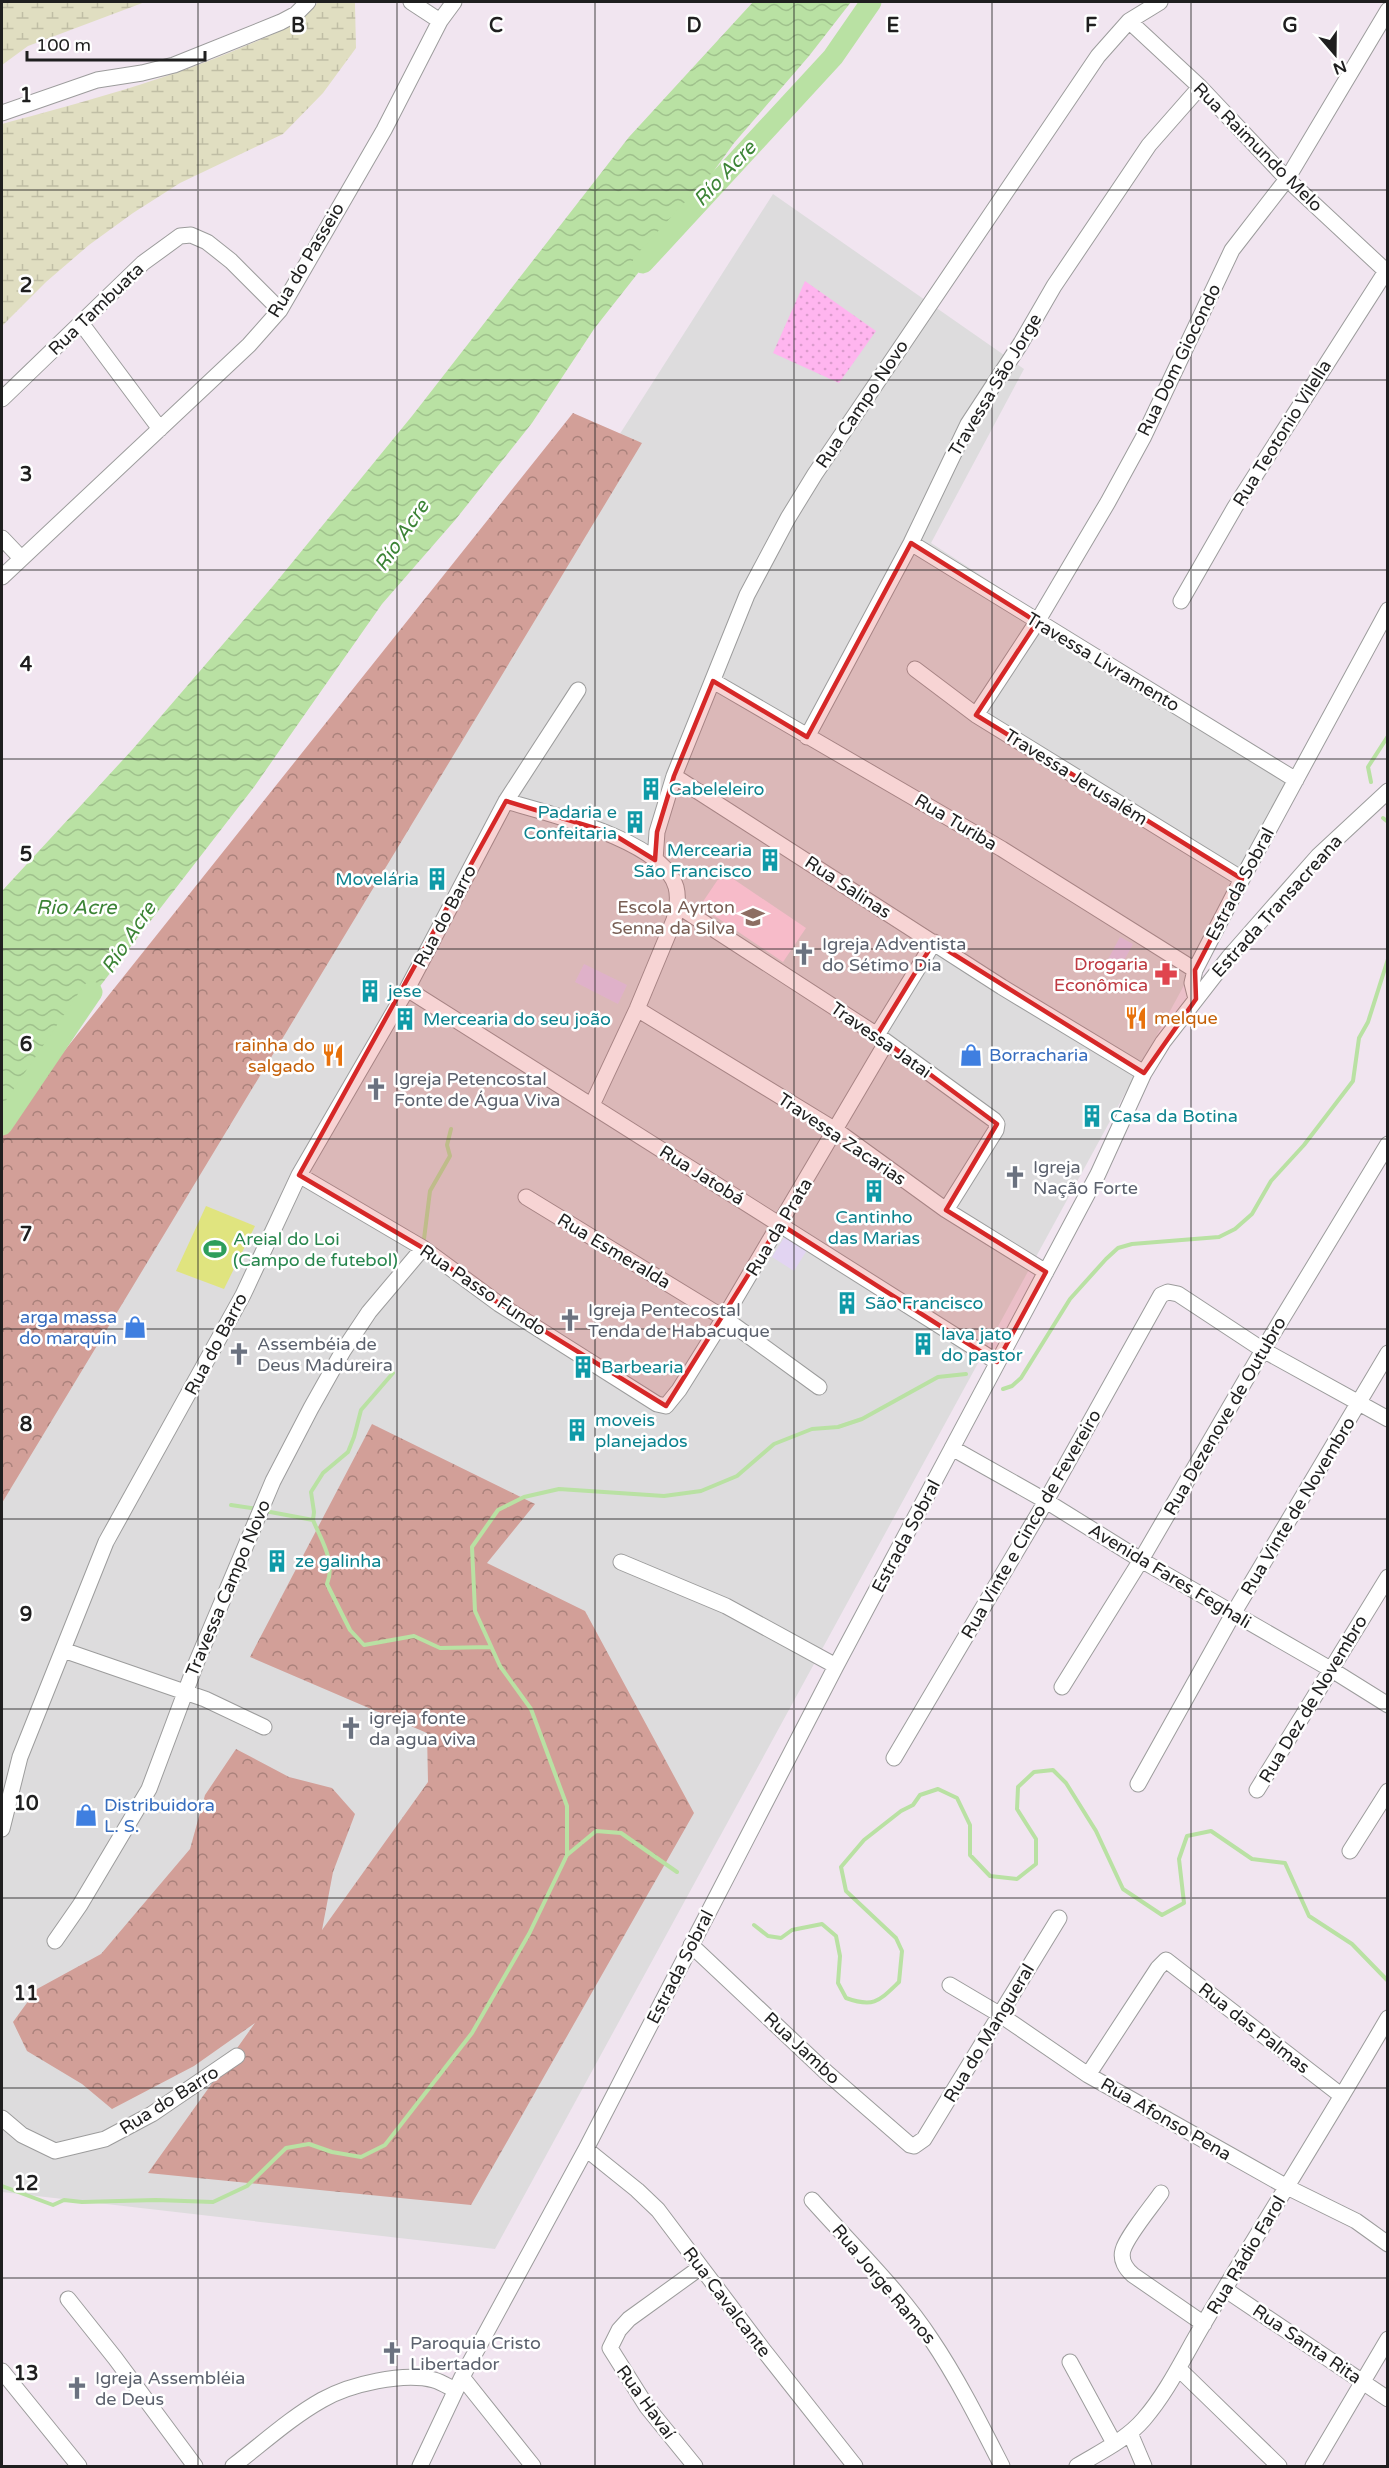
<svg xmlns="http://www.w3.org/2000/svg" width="1389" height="2468" font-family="'Varela Round',sans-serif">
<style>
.residential{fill:#dddcdd}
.commercial{fill:#e2d4f2}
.education{fill:#ffe0f2}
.forest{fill:url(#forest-crowns)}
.wetland{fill:url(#wetland-marsh)}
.sand{fill:url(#sand-dots)}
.pitch{fill:#e0e47f}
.water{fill:url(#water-waves)}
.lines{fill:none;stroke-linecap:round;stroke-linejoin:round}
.stream{stroke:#b9e1a3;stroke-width:4}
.river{stroke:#b9e1a3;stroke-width:21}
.minor-casing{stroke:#9c9c9c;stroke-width:17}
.minor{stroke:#fff;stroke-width:15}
.marked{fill:#d62828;fill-opacity:0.2;stroke:#d62828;stroke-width:4.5;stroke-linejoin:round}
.grid{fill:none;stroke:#1f1f1f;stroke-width:1.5;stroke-opacity:0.55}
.labels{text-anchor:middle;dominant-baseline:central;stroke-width:5;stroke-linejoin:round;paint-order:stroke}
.street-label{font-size:18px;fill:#1f1f1f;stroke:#fff}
.culture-label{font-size:18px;fill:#0d838f;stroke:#fff;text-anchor:start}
.education-label{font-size:18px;fill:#785e54;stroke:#fff;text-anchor:end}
.worship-label{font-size:18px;fill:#5b616d;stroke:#fff;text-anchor:start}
.health-label{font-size:18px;fill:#be3a42;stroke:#fff;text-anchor:end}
.food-label{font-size:18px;fill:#c56008;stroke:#fff;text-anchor:start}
.shop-label{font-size:18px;fill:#366cbe;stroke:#fff;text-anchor:start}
.leisure-label{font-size:18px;fill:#27864d;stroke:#fff;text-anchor:start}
.water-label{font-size:20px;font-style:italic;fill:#3c8436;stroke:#fff}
.grid-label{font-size:20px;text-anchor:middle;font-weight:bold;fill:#1f1f1f;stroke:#fff;stroke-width:5;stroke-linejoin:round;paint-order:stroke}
</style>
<defs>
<pattern id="forest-crowns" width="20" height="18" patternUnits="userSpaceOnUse" patternTransform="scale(1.5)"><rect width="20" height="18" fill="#d29f98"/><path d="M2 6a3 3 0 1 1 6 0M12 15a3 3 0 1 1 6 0" fill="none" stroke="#aa817b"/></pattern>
<pattern id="wetland-marsh" width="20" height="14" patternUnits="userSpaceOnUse" patternTransform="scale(1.5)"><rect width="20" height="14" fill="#e0dec1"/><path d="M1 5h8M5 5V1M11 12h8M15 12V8" fill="none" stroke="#c0bea5"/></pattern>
<pattern id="sand-dots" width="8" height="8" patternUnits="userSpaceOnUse" patternTransform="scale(1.5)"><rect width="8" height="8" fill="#ffb5ef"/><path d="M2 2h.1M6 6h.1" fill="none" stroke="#da9bcc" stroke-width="1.8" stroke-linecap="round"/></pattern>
<pattern id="water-waves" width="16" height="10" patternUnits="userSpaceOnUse" patternTransform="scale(1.5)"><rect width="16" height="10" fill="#b9e1a3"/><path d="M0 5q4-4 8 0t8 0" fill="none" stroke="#9fc18c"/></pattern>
</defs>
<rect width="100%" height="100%" fill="#f1e5f0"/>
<path class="residential" d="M 773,194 L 1024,369 L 931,543 L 1296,780 L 495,2249 L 2,2192 L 2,1402 Z"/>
<path class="commercial" d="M 1120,937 L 1133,944 L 1118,972 L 1105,965 Z
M 584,964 L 627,985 L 618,1004 L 575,982 Z
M 785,1236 L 807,1250 L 794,1271 L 772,1257 Z"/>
<path class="education" d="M 723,872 L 806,928 L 783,962 L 700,906 Z"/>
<path class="forest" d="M 573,413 L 642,443 L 2,1503 L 2,1129 Z
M 372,1424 L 535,1504 L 487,1563 L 585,1611 L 694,1813 L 471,2205 L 148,2173 L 255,2023 L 194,2066 L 112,2109 L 82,2084 L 27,2051 L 13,2022 L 37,1989 L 101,1954 L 190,1849 L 205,1795 L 236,1749 L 289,1777 L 332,1788 L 355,1814 L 333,1872 L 322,1930 L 428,1782 L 427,1733 L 250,1657 Z"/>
<path class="wetland" d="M 2,2 L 145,2 L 28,46 L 2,65 Z
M 318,2 L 355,2 L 355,5 L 356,48 L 323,93 L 283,134 L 180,183 L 133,213 L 89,245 L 46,282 L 2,326 L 2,124 C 84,102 166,80 245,46 C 271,35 300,25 318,2 Z"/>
<path class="sand" d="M 805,281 L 876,331 L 839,383 L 773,353 Z"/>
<path class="pitch" d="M 206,1206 L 255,1226 L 224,1289 L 176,1271 Z"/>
<path class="water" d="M 753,2 L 851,2 L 809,56 L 734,143 L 664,240 L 594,329 L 532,423 L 456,519 L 382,604 L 254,787 L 2,1113 L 2,891 L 132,750 L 273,586 L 412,416 L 629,137 Z"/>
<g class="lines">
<path class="stream" d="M 1371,782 L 1368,767 L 1388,736
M 1383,818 L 1388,822
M 424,1239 L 430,1191 L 450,1156 L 447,1145 L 451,1129
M 393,1373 L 361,1410 L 354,1437 L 348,1452 L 323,1473 L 311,1492 L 314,1512 L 313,1520 C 321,1540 336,1561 327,1584 L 350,1630 L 364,1645 L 414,1636 L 440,1648 L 491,1647
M 1003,1389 L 1012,1386 L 1021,1378 L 1070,1299 L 1106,1259 L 1118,1248 L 1132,1244 L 1219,1237 L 1235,1229 L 1252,1214 L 1271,1181 L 1304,1145 L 1353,1081 L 1359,1038 L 1368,1022 L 1388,959
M 231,1505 L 257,1509
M 265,1511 L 313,1520
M 567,1855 L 596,1831 L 621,1833 L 677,1872
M 754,1925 L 768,1936 L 781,1938 L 792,1930 L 822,1924 L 836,1936 L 840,1956 L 838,1983 L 846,1998 C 874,2008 879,2001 899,1982 L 902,1951 L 896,1938 L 846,1891 L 841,1867 L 864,1840 L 901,1811 L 913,1805 L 920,1795 L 938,1789 L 957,1798 L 970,1825 L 970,1855 L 990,1876 L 1017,1879 L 1036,1864 L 1036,1839 L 1017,1809 L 1018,1787 L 1034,1772 L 1053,1770 L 1066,1783 L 1096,1831 L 1123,1889 L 1162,1915 L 1184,1903 L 1179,1859 L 1187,1836 L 1211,1831 L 1252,1859 L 1285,1863 L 1309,1916 L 1352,1944 L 1387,1980
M 2,2186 L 53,2205 L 64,2200 L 82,2202 L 156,2200 L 213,2202 L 247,2186 L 286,2148 L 309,2144 L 332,2152 L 361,2157 L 385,2145 L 472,2033 L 529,1934 L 567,1855 L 567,1806 L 531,1709 L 500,1666 L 475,1611 L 472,1547 L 498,1510 L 524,1497 L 559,1489 L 664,1496 L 701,1491 L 737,1476 L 774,1444 L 812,1429 L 838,1427 L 862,1419 L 938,1377 L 966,1374"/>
<path class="river" d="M 643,263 L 833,57 L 871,2
M 2,1125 L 92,992"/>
<g class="minor-casing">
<path id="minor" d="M 411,2 L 440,21
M 1129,21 L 1200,87 L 1287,179 L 1388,273
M 2,113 L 97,80 L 142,73 L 174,65 L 281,22 L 296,14 L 308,2
M 81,323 L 160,429
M 2,399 L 143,263 L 180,236 L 191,235 L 207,242 L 231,261 L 280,310
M 2,538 L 21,558
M 911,543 L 1296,780
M 2,577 L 249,345 L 280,310 L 384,130 L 440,21 L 454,2
M 1181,601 L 1235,507 L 1388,268
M 915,669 L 976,715 L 1242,879
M 713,681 L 1002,849 L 1195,970
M 976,715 L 1037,622 L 1108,502 L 1143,438 L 1232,250 L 1287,179 L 1388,10
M 807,737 L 911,543 L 968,424 L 1021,343 L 1054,286 L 1149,145 L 1200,87
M 674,776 L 1002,987 L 1144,1073
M 506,801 C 549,814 663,840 676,887 C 679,898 677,909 674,920 L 637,1009 L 592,1105
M 655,860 L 657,832 L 674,776 L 747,595 L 788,518 L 815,474 L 1098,56 L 1129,21 L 1160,2
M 678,906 L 877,1035 L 994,1120 L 997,1124 L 996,1130 L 946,1210
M 407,989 L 997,1362
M 1196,999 L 1192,983 L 1195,970 L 1242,879 L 1388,610
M 637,1009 L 837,1131 L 946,1210 L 1046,1272
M 877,1035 L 934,942
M 299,1175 L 423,1248 L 499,1304 L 657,1404 L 666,1406 L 679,1390 L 724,1318 L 886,1043
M 526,1197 L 724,1318 L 819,1387
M 952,1448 L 1046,1501 L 1141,1560 L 1332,1670 L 1388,1705
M 621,1562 L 726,1606 L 836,1666
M 63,1650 L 205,1699 L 264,1727
M 1062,1687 L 1141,1560 L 1263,1350 L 1388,1144
M 894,1758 L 1046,1501 L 1161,1295 L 1168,1292 L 1178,1294 L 1263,1350 L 1388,1419
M 1138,1784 L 1233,1614 L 1388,1353
M 1257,1790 L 1388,1577
M 2,1829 L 20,1757 L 106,1542 L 243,1295 L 299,1175 L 407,989 L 506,801 L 578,690
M 1350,1851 L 1388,1791
M 55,1941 L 80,1905 L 149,1789 L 197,1661 L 273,1481 L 311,1408 L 343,1351 L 369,1312 L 423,1248
M 691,1945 L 826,2072 L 910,2145 L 914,2146 L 924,2139 L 1059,1918
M 950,1985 L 999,2014 L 1088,2075 L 1287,2187 L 1356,2221 L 1388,2244
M 1088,2075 L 1158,1968 L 1166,1960 L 1342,2096
M 2,2118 L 22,2135 L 55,2151 L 105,2139 L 152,2114 L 237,2056
M 586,2149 L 637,2190 L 658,2210 L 765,2352 L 855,2466
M 1161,2193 C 1152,2206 1127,2236 1123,2250 C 1120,2260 1126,2269 1133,2275 L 1204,2324
M 812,2200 C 851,2244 899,2290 931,2339 C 958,2379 980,2423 1002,2466
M 1226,2290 L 1388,2399
M 68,2299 L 115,2358 L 195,2466
M 1070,2362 L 1114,2443
M 1180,2370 L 1279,2466
M 2,2371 L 79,2466
M 462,2377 L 533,2466
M 1130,2433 L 1144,2466
M 233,2466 C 262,2444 290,2418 322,2400 C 350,2384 403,2372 434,2380 C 441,2382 449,2387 455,2390
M 420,2466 L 462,2377 L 586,2149 L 836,1666 L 1098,1174 L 1144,1073 L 1163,1042 L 1229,957 L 1318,856 L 1388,791
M 695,2466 L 647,2407 L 610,2348 L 619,2330 L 629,2319 L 701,2267
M 1077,2466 C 1100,2452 1126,2440 1144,2419 C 1169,2390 1184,2356 1204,2323 C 1265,2221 1328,2121 1388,2018
M 1313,2466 L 1388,2339"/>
</g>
<use href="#minor" class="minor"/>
</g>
<path class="marked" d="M 911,543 L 1037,622 L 976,715 L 1242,879 L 1195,970 L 1196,999 L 1144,1073 L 934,942 L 877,1035 L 997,1124 L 946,1210 L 1046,1272 L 997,1362 L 780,1224 L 666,1406 L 494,1300 L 423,1248 L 299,1175 L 506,801 L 611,833 L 655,860 L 657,832 L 674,776 L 713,681 L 807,737 Z"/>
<path class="grid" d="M 198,2 L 198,2466M 397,2 L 397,2466M 595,2 L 595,2466M 794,2 L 794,2466M 992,2 L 992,2466M 1191,2 L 1191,2466M 2,190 L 1388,190M 2,380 L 1388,380M 2,570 L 1388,570M 2,759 L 1388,759M 2,949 L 1388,949M 2,1139 L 1388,1139M 2,1329 L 1388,1329M 2,1519 L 1388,1519M 2,1709 L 1388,1709M 2,1898 L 1388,1898M 2,2088 L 1388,2088M 2,2278 L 1388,2278"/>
<defs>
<g id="building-bare" transform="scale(1.8)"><path d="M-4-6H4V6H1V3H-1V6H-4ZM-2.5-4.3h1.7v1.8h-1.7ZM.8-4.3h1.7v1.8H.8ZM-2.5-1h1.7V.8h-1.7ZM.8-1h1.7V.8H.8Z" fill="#0f9aa8" stroke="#fff" stroke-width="2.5" paint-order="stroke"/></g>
<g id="school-bare" transform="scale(1.8)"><path d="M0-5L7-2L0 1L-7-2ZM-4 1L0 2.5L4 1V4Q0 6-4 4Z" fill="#8d6e63" stroke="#fff" stroke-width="2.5" paint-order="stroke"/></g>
<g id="church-bare" transform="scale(1.8)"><path d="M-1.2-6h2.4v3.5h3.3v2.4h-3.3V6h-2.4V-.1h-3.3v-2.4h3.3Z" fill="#6b7280" stroke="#fff" stroke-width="2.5" paint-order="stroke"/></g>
<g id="pharmacy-bare" transform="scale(1.8)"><path d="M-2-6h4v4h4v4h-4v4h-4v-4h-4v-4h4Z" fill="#e0444e" stroke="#fff" stroke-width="2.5" paint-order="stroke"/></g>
<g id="restaurant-bare" transform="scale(1.8)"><path d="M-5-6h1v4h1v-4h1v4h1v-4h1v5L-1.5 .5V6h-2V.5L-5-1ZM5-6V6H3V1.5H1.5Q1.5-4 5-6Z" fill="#e8710a" stroke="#fff" stroke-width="2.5" paint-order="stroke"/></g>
<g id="shop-bare" transform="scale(1.8)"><path d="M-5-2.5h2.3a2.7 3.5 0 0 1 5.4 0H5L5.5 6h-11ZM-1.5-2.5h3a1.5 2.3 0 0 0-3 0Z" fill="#3f7fe0" stroke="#fff" stroke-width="2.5" paint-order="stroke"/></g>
<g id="stadium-bare" transform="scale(1.8)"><path d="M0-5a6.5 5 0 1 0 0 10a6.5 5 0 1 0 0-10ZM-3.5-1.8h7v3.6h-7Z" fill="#2e9e5b" stroke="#fff" stroke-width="2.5" paint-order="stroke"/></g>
</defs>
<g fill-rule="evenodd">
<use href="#building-bare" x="651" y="789"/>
<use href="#building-bare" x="635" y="822"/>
<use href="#building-bare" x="770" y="860"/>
<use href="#building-bare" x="437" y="879"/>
<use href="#school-bare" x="753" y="917"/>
<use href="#church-bare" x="804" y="954"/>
<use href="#pharmacy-bare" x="1166" y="974"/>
<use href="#building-bare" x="370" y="991"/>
<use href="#restaurant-bare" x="1136" y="1018"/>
<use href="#building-bare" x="405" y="1019"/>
<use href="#restaurant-bare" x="333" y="1055"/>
<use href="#shop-bare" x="971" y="1055"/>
<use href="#church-bare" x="376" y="1089"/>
<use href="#building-bare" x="1092" y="1116"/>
<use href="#church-bare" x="1015" y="1177"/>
<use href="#building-bare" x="874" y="1191"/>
<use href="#stadium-bare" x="215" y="1249"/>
<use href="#building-bare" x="847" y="1303"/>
<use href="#church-bare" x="570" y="1320"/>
<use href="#shop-bare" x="135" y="1327"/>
<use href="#building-bare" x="923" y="1344"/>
<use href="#church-bare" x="239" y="1354"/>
<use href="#building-bare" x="583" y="1367"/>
<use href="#building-bare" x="577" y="1430"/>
<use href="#building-bare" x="277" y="1561"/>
<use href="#church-bare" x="351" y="1728"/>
<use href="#shop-bare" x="86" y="1815"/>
<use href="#church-bare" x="392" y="2353"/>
<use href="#church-bare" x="77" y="2388"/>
</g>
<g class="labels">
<g class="street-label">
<text transform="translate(1258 147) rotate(45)">Rua Raimundo Melo</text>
<text transform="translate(306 260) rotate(-59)">Rua do Passeio</text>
<text transform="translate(96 309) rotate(-44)">Rua Tambuata</text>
<text transform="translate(1179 360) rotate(-64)">Rua Dom Giocondo</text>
<text transform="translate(995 385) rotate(-59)">Travessa São Jorge</text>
<text transform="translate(862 404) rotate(-56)">Rua Campo Novo</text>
<text transform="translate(1282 433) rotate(-58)">Rua Teotonio Vilella</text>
<text transform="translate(1103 662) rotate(31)">Travessa Livramento</text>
<text transform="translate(1076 777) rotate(32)">Travessa Jerusalém</text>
<text transform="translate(956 822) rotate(31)">Rua Turiba</text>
<text transform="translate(1240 884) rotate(-62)">Estrada Sobral</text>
<text transform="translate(848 887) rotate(33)">Rua Salinas</text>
<text transform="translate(1277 906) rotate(-48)">Estrada Transacreana</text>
<text transform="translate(445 916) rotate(-62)">Rua do Barro</text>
<text transform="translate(881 1040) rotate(35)">Travessa Jatai</text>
<text transform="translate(842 1139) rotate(34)">Travessa Zacarias</text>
<text transform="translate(702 1175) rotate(32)">Rua Jatobá</text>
<text transform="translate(779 1227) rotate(-59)">Rua da Prata</text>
<text transform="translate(614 1251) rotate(31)">Rua Esmeralda</text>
<text transform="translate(483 1290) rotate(34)">Rua Passo Fundo</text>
<text transform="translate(216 1344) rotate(-62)">Rua do Barro</text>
<text transform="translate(1225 1416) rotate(-60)">Rua Dezenove de Outubro</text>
<text transform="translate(1298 1506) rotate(-59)">Rua Vinte de Novembro</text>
<text transform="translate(1031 1524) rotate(-60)">Rua Vinte e Cinco de Fevereiro</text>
<text transform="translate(906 1536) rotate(-62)">Estrada Sobral</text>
<text transform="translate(1170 1576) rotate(31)">Avenida Fares Feghali</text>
<text transform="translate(228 1588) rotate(-67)">Travessa Campo Novo</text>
<text transform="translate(1313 1699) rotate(-59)">Rua Dez de Novembro</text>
<text transform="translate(680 1967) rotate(-63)">Estrada Sobral</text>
<text transform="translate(1254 2028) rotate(38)">Rua das Palmas</text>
<text transform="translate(989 2033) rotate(-59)">Rua do Mangueral</text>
<text transform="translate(802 2048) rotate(43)">Rua Jambo</text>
<text transform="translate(169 2100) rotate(-32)">Rua do Barro</text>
<text transform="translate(1166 2119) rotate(30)">Rua Afonso Pena</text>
<text transform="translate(1246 2255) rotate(-59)">Rua Rádio Farol</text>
<text transform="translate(884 2284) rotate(50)">Rua Jorge Ramos</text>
<text transform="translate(727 2302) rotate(53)">Rua Cavalcante</text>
<text transform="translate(1307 2344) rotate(34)">Rua Santa Rita</text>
<text transform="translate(646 2402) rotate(54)">Rua Havaí</text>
</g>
<g class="culture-label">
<text x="669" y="789">Cabeleleiro</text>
<text x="617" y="812" text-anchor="end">Padaria e<tspan x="617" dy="21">Confeitaria</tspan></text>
<text x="752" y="850" text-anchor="end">Mercearia<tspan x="752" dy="21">São Francisco</tspan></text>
<text x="419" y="879" text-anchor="end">Movelária</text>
<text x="388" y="991">jese</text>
<text x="423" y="1019">Mercearia do seu joão</text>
<text x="1110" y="1116">Casa da Botina</text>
<text x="874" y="1217" text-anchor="middle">Cantinho<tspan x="874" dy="21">das Marias</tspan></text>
<text x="865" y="1303">São Francisco</text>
<text x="941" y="1334">lava jato<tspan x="941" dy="21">do pastor</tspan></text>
<text x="601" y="1367">Barbearia</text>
<text x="595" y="1420">moveis<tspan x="595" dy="21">planejados</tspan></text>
<text x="295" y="1561">ze galinha</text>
</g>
<g class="education-label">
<text x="735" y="907">Escola Ayrton<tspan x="735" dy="21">Senna da Silva</tspan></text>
</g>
<g class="worship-label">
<text x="822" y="944">Igreja Adventista<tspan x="822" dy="21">do Sétimo Dia</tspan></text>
<text x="394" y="1079">Igreja Petencostal<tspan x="394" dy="21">Fonte de Água Viva</tspan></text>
<text x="1033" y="1167">Igreja<tspan x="1033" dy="21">Nação Forte</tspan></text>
<text x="588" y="1310">Igreja Pentecostal<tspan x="588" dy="21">Tenda de Habacuque</tspan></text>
<text x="257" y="1344">Assembéia de<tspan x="257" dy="21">Deus Madureira</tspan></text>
<text x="369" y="1718">igreja fonte<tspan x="369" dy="21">da agua viva</tspan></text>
<text x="410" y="2343">Paroquia Cristo<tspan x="410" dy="21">Libertador</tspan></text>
<text x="95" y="2378">Igreja Assembléia<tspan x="95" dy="21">de Deus</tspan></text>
</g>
<g class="health-label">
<text x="1148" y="964">Drogaria<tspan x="1148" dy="21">Econômica</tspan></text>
</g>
<g class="food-label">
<text x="1154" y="1018">melque</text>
<text x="315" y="1045" text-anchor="end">rainha do<tspan x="315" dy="21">salgado</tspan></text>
</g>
<g class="shop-label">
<text x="989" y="1055">Borracharia</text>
<text x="117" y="1317" text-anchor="end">arga massa<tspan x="117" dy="21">do marquin</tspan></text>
<text x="104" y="1805">Distribuidora<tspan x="104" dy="21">L. S.</tspan></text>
</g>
<g class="leisure-label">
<text x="233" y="1239">Areial do Loi<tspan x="233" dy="21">(Campo de futebol)</tspan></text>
</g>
<g class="water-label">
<text transform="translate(725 174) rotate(-47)">Río Acre</text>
<text transform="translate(402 536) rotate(-56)">Río Acre</text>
<text x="76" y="908">Rio Acre</text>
<text transform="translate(129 938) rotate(-56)">Río Acre</text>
</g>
</g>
<g class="grid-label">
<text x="298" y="32">B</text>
<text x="496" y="32">C</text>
<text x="694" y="32">D</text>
<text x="893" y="32">E</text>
<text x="1091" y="32">F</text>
<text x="1290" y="32">G</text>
<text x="26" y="102">1</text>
<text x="26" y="292">2</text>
<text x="26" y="481">3</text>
<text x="26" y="671">4</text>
<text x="26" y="861">5</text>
<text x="26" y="1051">6</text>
<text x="26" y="1241">7</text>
<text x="26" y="1431">8</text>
<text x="26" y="1621">9</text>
<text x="26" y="1810">10</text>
<text x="26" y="2000">11</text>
<text x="26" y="2190">12</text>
<text x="26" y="2380">13</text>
</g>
<rect width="1389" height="2468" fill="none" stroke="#1f1f1f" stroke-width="6"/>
<g transform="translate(1335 54) rotate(160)" stroke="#ffffff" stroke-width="4.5" paint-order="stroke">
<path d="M0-4.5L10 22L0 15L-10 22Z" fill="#1f1f1f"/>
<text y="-9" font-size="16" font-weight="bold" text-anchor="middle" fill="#1f1f1f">N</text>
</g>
<path d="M27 51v9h178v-9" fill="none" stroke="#1f1f1f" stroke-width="3"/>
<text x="36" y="51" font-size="18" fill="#1f1f1f" stroke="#ffffff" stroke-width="4.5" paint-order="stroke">100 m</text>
</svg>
